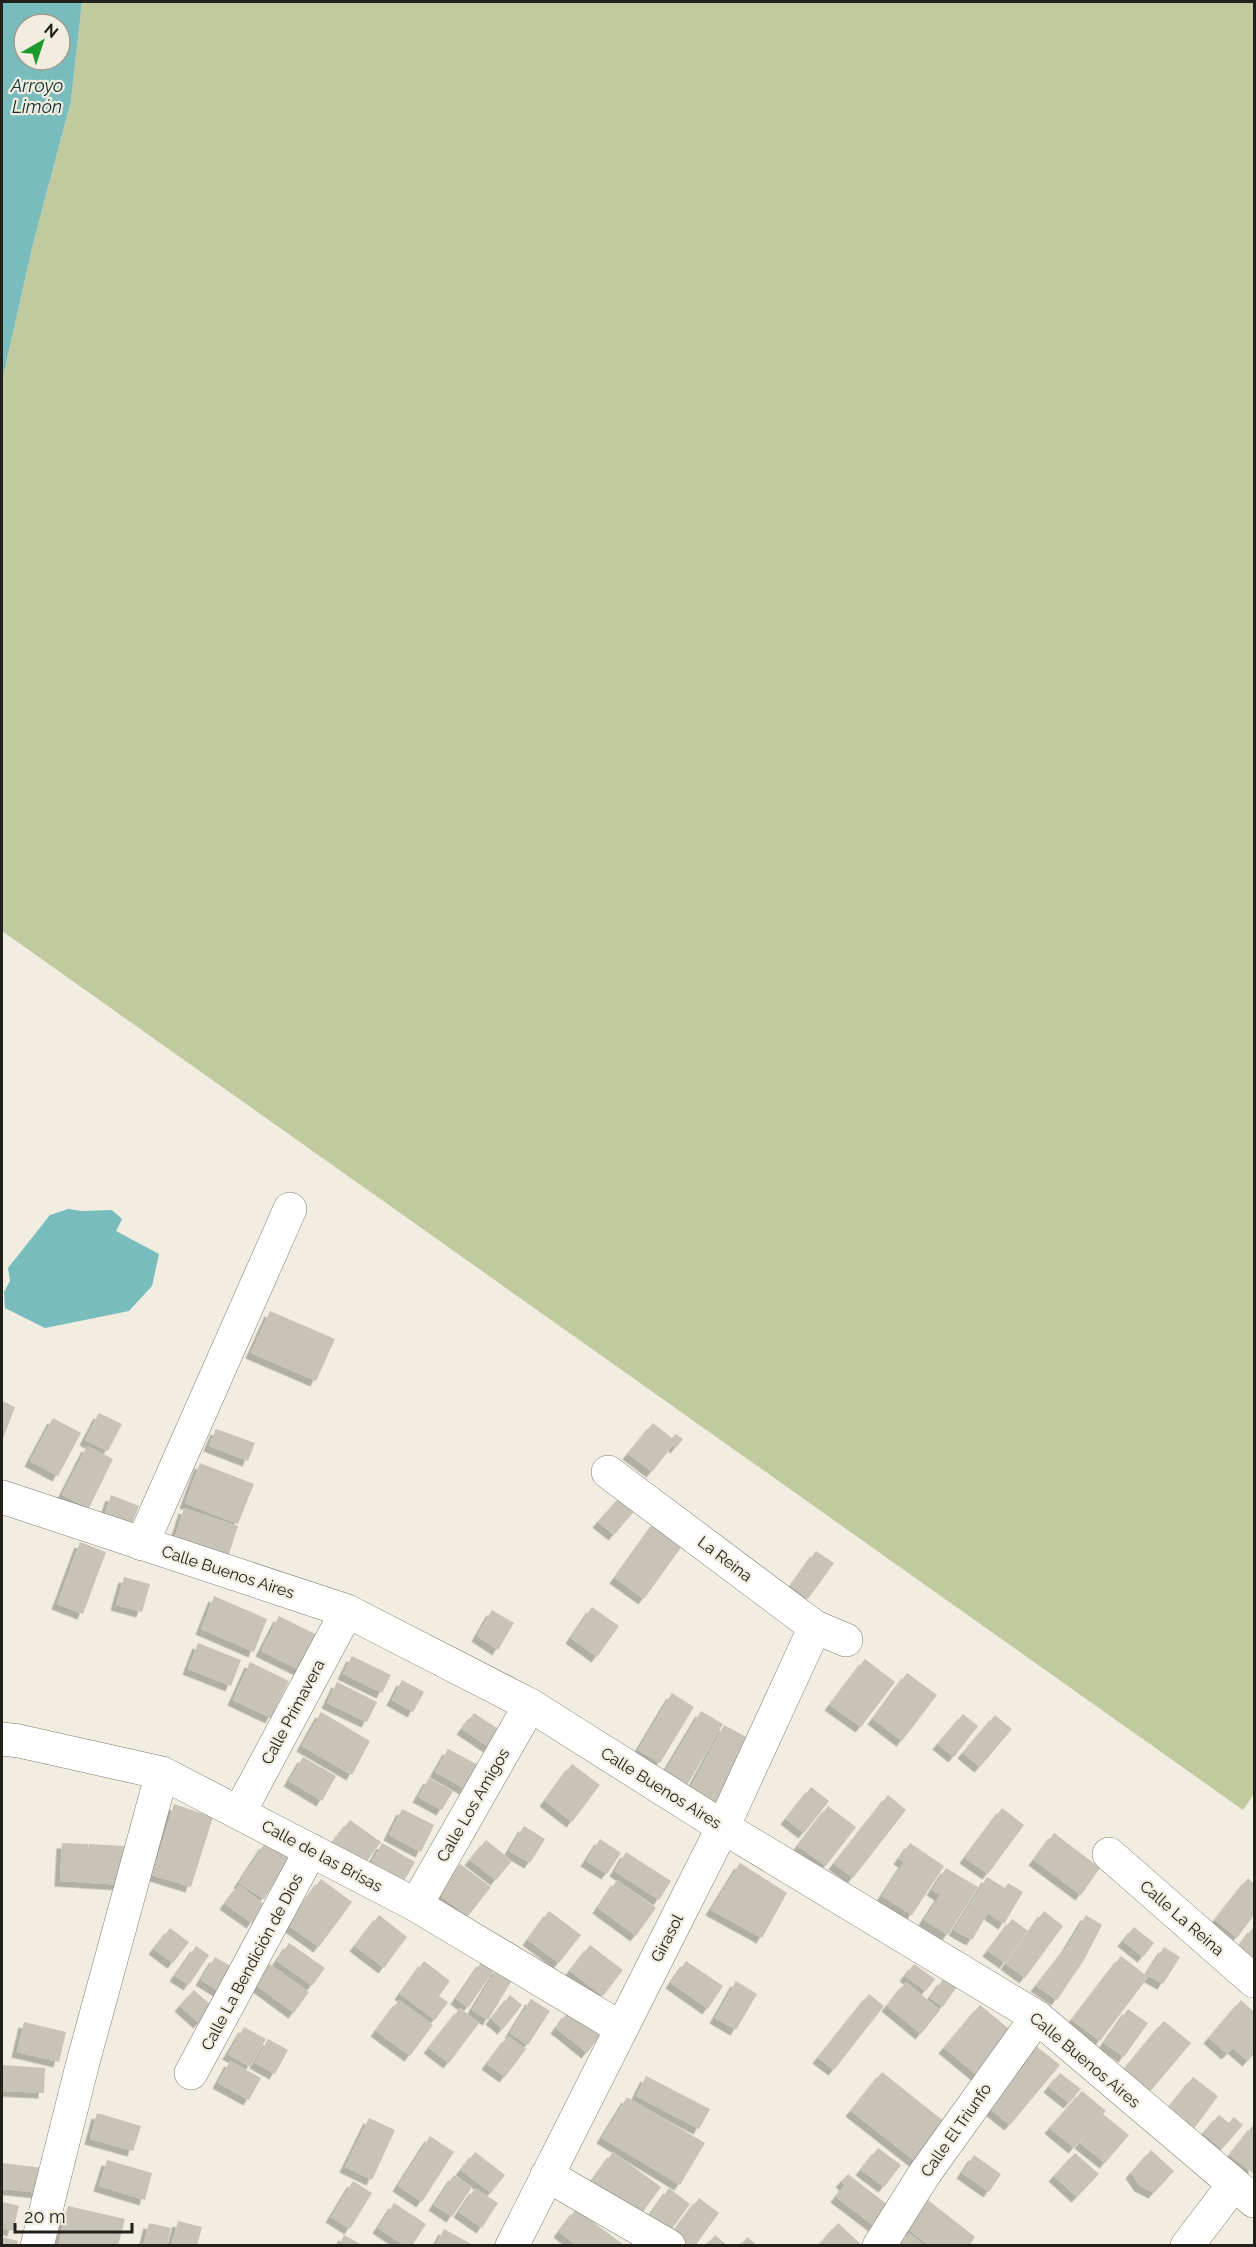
<svg xmlns="http://www.w3.org/2000/svg" width="1256" height="2247" font-family="Raleway,sans-serif">
<style>
.green{fill:#c1ca9f}
.water{fill:#78bcbd;fill-rule:evenodd}
.building{fill:#c7c3b6;filter:url(#shadow)}
.lines{fill:none;stroke-linecap:round;stroke-linejoin:round}
.street-casing{stroke:#7f7c70;stroke-width:34}
.street{stroke:#fff;stroke-width:33}
.labels{text-anchor:middle;dominant-baseline:central;stroke-width:4.5;stroke-linejoin:round;paint-order:stroke}
.street-label{font-size:16px;fill:#22201b;stroke:#f1ede0}
.water-label{font-size:18px;font-style:italic;fill:#0d3031;stroke:#f1ede0}
</style>
<defs>
<filter id="shadow"><feDropShadow dx="-5.5" dy="5.5" stdDeviation="0" flood-color="#0004"/></filter>
</defs>
<rect width="100%" height="100%" fill="#f1ede0"/>
<path class="green" d="M 82,2 L 1254,2 L 1254,1794 L 1243,1810 L 2,931 L 2,381 L 33,244 L 71,101 Z"/>
<path class="water" d="M 2,2 L 82,2 L 71,101 L 33,244 L 2,381 ZM 24,24 L 60,24 L 60,60 L 24,60 Z
M 68,1209 L 82,1211 L 112,1210 L 122,1219 L 116,1231 L 159,1254 L 152,1286 L 129,1311 L 45,1328 L 5,1308 L 4,1292 L 10,1281 L 8,1268 L 50,1215 Z"/>
<path class="building" d="M 270,1311 L 335,1339 L 316,1381 L 251,1353 Z
M 2,1401 L 15,1407 L 2,1441 Z
M 99,1413 L 122,1424 L 108,1451 L 85,1440 Z
M 53,1418 L 81,1433 L 58,1476 L 30,1461 Z
M 653,1423 L 672,1438 L 676,1434 L 683,1439 L 676,1448 L 673,1445 L 652,1472 L 628,1454 Z
M 216,1429 L 255,1443 L 248,1461 L 209,1446 Z
M 87,1446 L 113,1459 L 89,1508 L 62,1495 Z
M 200,1463 L 254,1484 L 238,1524 L 185,1503 Z
M 111,1495 L 139,1506 L 132,1523 L 105,1513 Z
M 622,1495 L 637,1508 L 614,1535 L 598,1522 Z
M 184,1508 L 238,1526 L 227,1560 L 173,1543 Z
M 656,1521 L 685,1542 L 644,1599 L 615,1578 Z
M 80,1542 L 106,1552 L 83,1614 L 57,1604 Z
M 816,1551 L 834,1563 L 808,1599 L 791,1586 Z
M 124,1577 L 150,1584 L 142,1612 L 116,1605 Z
M 214,1596 L 267,1619 L 254,1652 L 201,1629 Z
M 592,1607 L 619,1626 L 597,1657 L 571,1638 Z
M 492,1610 L 514,1623 L 498,1650 L 477,1636 Z
M 279,1616 L 319,1636 L 302,1671 L 261,1651 Z
M 198,1643 L 241,1660 L 231,1686 L 188,1669 Z
M 352,1656 L 391,1675 L 382,1693 L 343,1674 Z
M 865,1659 L 895,1682 L 861,1727 L 830,1705 Z
M 250,1662 L 289,1681 L 271,1718 L 233,1700 Z
M 907,1673 L 937,1695 L 902,1741 L 873,1719 Z
M 402,1680 L 424,1692 L 413,1712 L 392,1700 Z
M 337,1682 L 377,1702 L 367,1722 L 327,1703 Z
M 672,1693 L 694,1707 L 660,1763 L 638,1750 Z
M 701,1711 L 723,1724 L 686,1787 L 664,1773 Z
M 321,1712 L 370,1741 L 352,1775 L 302,1746 Z
M 474,1713 L 500,1730 L 489,1747 L 462,1729 Z
M 963,1714 L 978,1726 L 954,1757 L 938,1744 Z
M 995,1715 L 1012,1729 L 980,1767 L 963,1753 Z
M 724,1725 L 750,1739 L 716,1804 L 689,1790 Z
M 448,1749 L 478,1765 L 465,1789 L 435,1772 Z
M 303,1757 L 336,1776 L 322,1801 L 289,1781 Z
M 572,1764 L 600,1785 L 572,1822 L 545,1801 Z
M 429,1778 L 453,1791 L 442,1810 L 418,1797 Z
M 811,1787 L 829,1801 L 804,1833 L 786,1819 Z
M 888,1795 L 906,1810 L 853,1878 L 834,1864 Z
M 174,1804 L 213,1817 L 191,1887 L 152,1875 Z
M 828,1806 L 856,1827 L 826,1866 L 798,1846 Z
M 1002,1808 L 1024,1825 L 988,1874 L 965,1858 Z
M 402,1809 L 434,1825 L 421,1852 L 389,1835 Z
M 350,1820 L 381,1842 L 364,1865 L 333,1842 Z
M 524,1826 L 545,1839 L 530,1863 L 509,1851 Z
M 1054,1833 L 1100,1868 L 1081,1895 L 1034,1860 Z
M 600,1839 L 621,1853 L 607,1874 L 586,1861 Z
M 486,1840 L 512,1861 L 496,1880 L 470,1860 Z
M 62,1843 L 88,1844 L 88,1850 L 89,1844 L 125,1846 L 123,1885 L 60,1881 Z
M 265,1843 L 290,1859 L 264,1899 L 239,1883 Z
M 382,1843 L 415,1862 L 401,1886 L 369,1867 Z
M 910,1843 L 944,1866 L 912,1915 L 882,1896 L 904,1862 L 899,1859 Z
M 626,1852 L 671,1881 L 659,1900 L 615,1871 Z
M 740,1863 L 787,1893 L 762,1938 L 711,1910 Z
M 460,1864 L 491,1887 L 468,1916 L 438,1894 Z
M 946,1868 L 978,1887 L 948,1935 L 924,1920 L 940,1895 L 932,1890 Z
M 987,1877 L 1005,1888 L 1008,1883 L 1023,1892 L 1004,1924 L 988,1913 L 972,1940 L 954,1930 Z
M 1248,1878 L 1254,1884 L 1254,1915 L 1237,1938 L 1215,1920 Z
M 321,1879 L 352,1902 L 319,1947 L 288,1925 Z
M 617,1880 L 656,1908 L 636,1936 L 598,1908 Z
M 239,1885 L 265,1905 L 252,1923 L 225,1904 Z
M 549,1911 L 581,1935 L 559,1963 L 528,1940 Z
M 1044,1911 L 1063,1926 L 1025,1978 L 1006,1964 Z
M 379,1915 L 407,1937 L 384,1968 L 355,1946 Z
M 1086,1915 L 1102,1925 L 1084,1960 L 1057,2000 L 1036,1986 L 1066,1948 Z
M 1012,1919 L 1028,1931 L 1005,1963 L 988,1951 Z
M 1254,1926 L 1254,1959 L 1239,1947 Z
M 1134,1927 L 1154,1943 L 1143,1957 L 1123,1941 Z
M 170,1928 L 189,1942 L 173,1963 L 154,1949 Z
M 289,1943 L 325,1968 L 312,1986 L 277,1961 Z
M 590,1945 L 623,1970 L 603,1996 L 570,1971 Z
M 196,1946 L 209,1955 L 189,1985 L 175,1976 Z
M 1164,1947 L 1180,1957 L 1163,1984 L 1146,1975 Z
M 1121,1956 L 1148,1977 L 1100,2041 L 1072,2020 Z
M 215,1957 L 239,1971 L 224,1994 L 201,1980 Z
M 424,1961 L 450,1981 L 439,1996 L 448,2002 L 435,2020 L 400,1994 Z
M 482,1961 L 494,1970 L 468,2008 L 456,1999 Z
M 686,1961 L 723,1986 L 708,2009 L 671,1983 Z
M 268,1963 L 309,1992 L 294,2013 L 253,1983 Z
M 914,1964 L 935,1979 L 926,1991 L 905,1976 Z
M 498,1967 L 514,1977 L 488,2020 L 472,2010 Z
M 943,1979 L 956,1988 L 943,2007 L 930,1998 Z
M 736,1981 L 757,1994 L 736,2030 L 715,2018 Z
M 906,1982 L 940,2010 L 921,2034 L 887,2006 Z
M 194,1990 L 213,2007 L 199,2023 L 180,2006 Z
M 869,1994 L 884,2006 L 834,2070 L 818,2058 Z
M 510,1995 L 522,2005 L 503,2029 L 491,2019 Z
M 531,1999 L 550,2011 L 528,2045 L 510,2033 Z
M 399,2000 L 433,2025 L 410,2056 L 376,2031 Z
M 1241,2000 L 1254,2012 L 1254,2054 L 1248,2061 L 1233,2048 L 1227,2054 L 1209,2038 Z
M 980,2005 L 1014,2033 L 978,2076 L 944,2048 Z
M 460,2008 L 479,2023 L 449,2063 L 429,2048 Z
M 1128,2009 L 1148,2023 L 1124,2057 L 1104,2043 Z
M 568,2012 L 600,2036 L 587,2053 L 556,2028 Z
M 1164,2021 L 1191,2043 L 1148,2094 L 1122,2072 Z
M 24,2022 L 66,2032 L 59,2062 L 17,2052 Z
M 244,2027 L 266,2039 L 250,2067 L 228,2054 Z
M 508,2036 L 526,2049 L 505,2077 L 487,2064 Z
M 268,2039 L 288,2050 L 275,2074 L 255,2063 Z
M 1036,2046 L 1060,2065 L 1010,2125 L 986,2106 Z
M 230,2061 L 261,2078 L 249,2100 L 218,2083 Z
M 2,2065 L 45,2068 L 44,2093 L 2,2091 Z
M 882,2072 L 946,2123 L 916,2162 L 851,2111 Z
M 1060,2073 L 1081,2089 L 1069,2103 L 1049,2087 Z
M 646,2076 L 710,2109 L 699,2129 L 636,2096 Z
M 1193,2077 L 1218,2096 L 1193,2130 L 1167,2110 Z
M 1082,2091 L 1106,2111 L 1103,2114 L 1129,2135 L 1105,2163 L 1080,2143 L 1096,2122 L 1074,2148 L 1050,2128 Z
M 627,2097 L 705,2143 L 680,2185 L 602,2138 Z
M 97,2113 L 141,2126 L 133,2151 L 90,2139 Z
M 1219,2115 L 1229,2123 L 1234,2117 L 1243,2125 L 1222,2149 L 1203,2133 Z
M 369,2118 L 395,2130 L 372,2180 L 345,2167 Z
M 1254,2124 L 1254,2174 L 1230,2155 Z
M 430,2136 L 454,2152 L 422,2202 L 398,2186 Z
M 878,2148 L 901,2165 L 884,2187 L 861,2170 Z
M 1151,2150 L 1174,2171 L 1154,2193 L 1140,2186 L 1131,2173 Z
M 475,2152 L 505,2175 L 491,2193 L 461,2170 Z
M 613,2152 L 661,2187 L 640,2216 L 592,2181 Z
M 1075,2153 L 1099,2174 L 1077,2197 L 1054,2176 Z
M 974,2155 L 1001,2174 L 989,2192 L 962,2173 Z
M 107,2160 L 152,2173 L 145,2200 L 99,2186 Z
M 2,2163 L 43,2168 L 41,2193 L 2,2189 Z
M 848,2174 L 893,2209 L 878,2229 L 836,2197 L 845,2185 L 841,2182 Z
M 454,2175 L 472,2187 L 452,2217 L 434,2205 Z
M 353,2181 L 372,2193 L 350,2229 L 331,2217 Z
M 475,2188 L 498,2203 L 482,2228 L 459,2212 Z
M 669,2188 L 690,2204 L 663,2241 L 642,2226 Z
M 699,2198 L 719,2213 L 695,2246 L 685,2246 L 671,2235 Z
M 928,2200 L 975,2237 L 969,2246 L 929,2246 L 907,2228 Z
M 2,2202 L 19,2206 L 13,2231 L 2,2228 Z
M 394,2203 L 426,2224 L 412,2246 L 405,2246 L 378,2228 Z
M 68,2206 L 125,2219 L 118,2246 L 69,2246 L 59,2243 Z
M 576,2209 L 625,2246 L 577,2246 L 559,2232 Z
M 178,2221 L 202,2227 L 197,2246 L 171,2246 Z
M 149,2223 L 171,2228 L 167,2246 L 143,2246 Z
M 838,2223 L 863,2246 L 818,2246 Z
M 444,2229 L 475,2246 L 435,2246 Z
M 909,2233 L 925,2246 L 899,2246 Z
M 344,2235 L 364,2246 L 339,2246 Z
M 715,2235 L 728,2246 L 706,2246 Z
M 2,2237 L 18,2241 L 17,2246 L 2,2246 Z
M 747,2237 L 758,2246 L 740,2246 Z"/>
<g class="lines">
<g class="street-casing">
<path id="street" d="M 608,1472 L 815,1627 L 846,1640
M 2,1497 L 347,1611 L 530,1705 L 723,1827 L 1037,2017 L 1254,2201
M 142,1544 L 290,1209
M 2,1739 L 19,1741 L 162,1773 L 416,1905 L 621,2028
M 239,1813 L 347,1611
M 1109,1854 L 1254,1981
M 416,1905 L 530,1705
M 191,2073 L 311,1850
M 547,2175 L 669,2246
M 37,2246 L 82,2066 L 162,1773
M 512,2246 L 723,1827 L 815,1627
M 879,2246 L 925,2173 L 1037,2017
M 1187,2246 L 1234,2184"/>
</g>
<use href="#street" class="street"/>
</g>
<g class="labels">
<g class="street-label">
<text transform="translate(725 1559) rotate(37)">La Reina</text>
<text transform="translate(228 1572) rotate(18)">Calle Buenos Aires</text>
<text transform="translate(293 1712) rotate(-62)">Calle Primavera</text>
<text transform="translate(661 1788) rotate(32)">Calle Buenos Aires</text>
<text transform="translate(473 1805) rotate(-60)">Calle Los Amigos</text>
<text transform="translate(322 1856) rotate(28)">Calle de las Brisas</text>
<text transform="translate(1182 1918) rotate(41)">Calle La Reina</text>
<text transform="translate(667 1938) rotate(-63)">Girasol</text>
<text transform="translate(252 1962) rotate(-62)">Calle La Bendición de Dios</text>
<text transform="translate(1085 2060) rotate(40)">Calle Buenos Aires</text>
<text transform="translate(956 2130) rotate(-55)">Calle El Triunfo</text>
</g>
<g class="water-label">
<text x="37" y="85">Arroyo<tspan x="37" dy="21">Limón</tspan></text>
</g>
</g>
<rect width="1256" height="2247" fill="none" stroke="#22201b" stroke-width="6"/>
<g transform="translate(42 42) rotate(39)"><circle r="28" fill="#f1ede0" stroke="#9e9b91" stroke-width="1.5"/>
<path d="M0-4.5L10 22L0 15L-10 22Z" fill="#1b992c"/>
<text y="-9" font-size="16" font-weight="bold" text-anchor="middle" fill="#22201b">N</text>
</g>
<path d="M15 2223v9h117v-9" fill="none" stroke="#22201b" stroke-width="3"/>
<text x="24" y="2223" font-size="18" fill="#22201b" stroke="#f1ede0" stroke-width="4.5" paint-order="stroke">20 m</text>
</svg>
